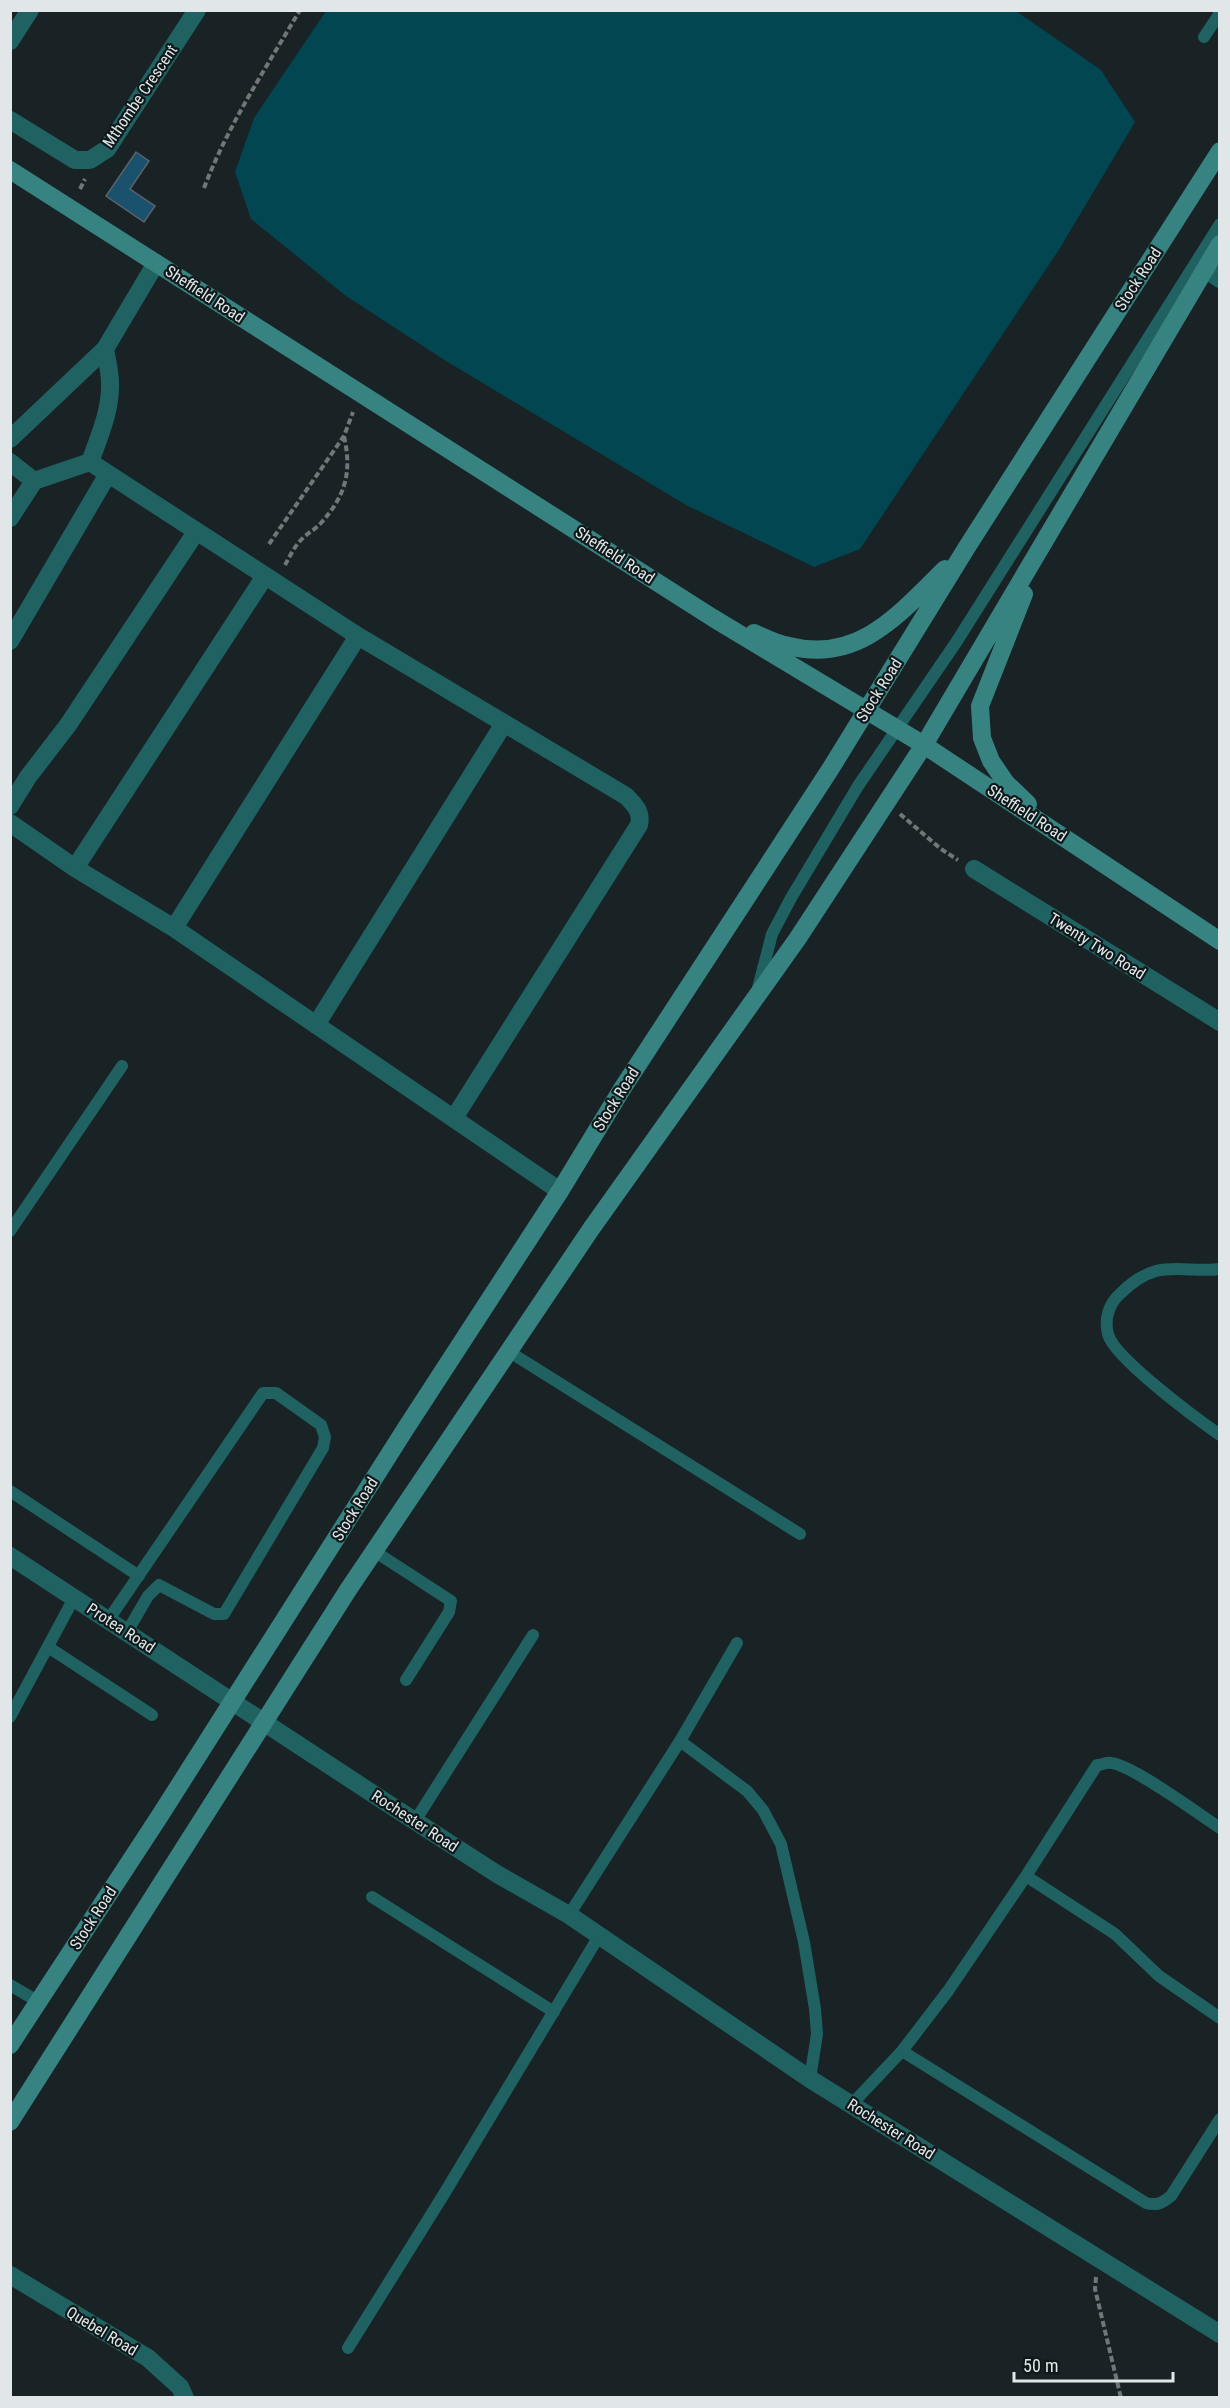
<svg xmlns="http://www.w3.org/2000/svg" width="1230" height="2408" font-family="'Roboto Condensed',sans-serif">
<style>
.green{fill:#024652}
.building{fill:#1a516d;stroke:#5a6369;stroke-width:1.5}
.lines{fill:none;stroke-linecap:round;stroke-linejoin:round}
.path{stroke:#6f7778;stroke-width:4;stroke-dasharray:6 3;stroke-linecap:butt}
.lane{stroke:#1f6261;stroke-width:12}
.street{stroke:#1f6261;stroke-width:18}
.secondary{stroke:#378381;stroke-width:18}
.labels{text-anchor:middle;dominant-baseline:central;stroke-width:4.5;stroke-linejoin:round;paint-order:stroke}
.street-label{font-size:16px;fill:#e1e7e8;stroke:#0f191b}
</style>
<rect width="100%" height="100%" fill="#192224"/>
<path class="green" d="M 326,11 L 1016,11 L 1101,70 L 1135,122 L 1060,248 L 860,549 L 814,567 L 686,505 L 446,361 L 346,296 L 251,219 L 235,172 L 254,118 Z"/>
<path class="building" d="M 136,152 L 149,161 L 130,189 L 155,206 L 144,222 L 106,196 Z"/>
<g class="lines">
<path class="path" d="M 204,188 C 228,125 266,68 300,10
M 80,189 L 85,179
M 269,544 L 344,436 L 353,412
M 285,565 C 290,556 295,545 303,538 C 309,532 316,529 321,523 C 346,495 352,472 344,436
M 900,814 L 941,849 L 958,860
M 1096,2277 L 1095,2289 L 1121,2398"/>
<path class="lane" d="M 1204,37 L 1220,13
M 758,988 L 772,934 L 791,898 L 858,786 L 957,641 L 1220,224
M 10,1231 L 122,1066
M 1220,1269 C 1199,1272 1175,1266 1156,1271 C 1142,1275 1131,1283 1121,1293 C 1109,1303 1104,1319 1108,1334 C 1113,1357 1197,1419 1220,1435
M 508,1351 L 800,1534
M 10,1491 L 139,1576
M 374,1551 L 451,1601 L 449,1612 L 406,1680
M 109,1619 L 263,1393 L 276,1393 L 321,1425 L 325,1437 L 323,1448 L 224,1614 L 214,1614 L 159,1585 L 148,1596 L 127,1632
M 48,1647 L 152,1715
M 10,1717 L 74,1598
M 680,1741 L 747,1791 L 763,1810 L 781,1844 L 804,1942 L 815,2009 L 817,2034 L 810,2079
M 415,1821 L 533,1635
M 1026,1876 L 1115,1934 L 1159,1976 L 1220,2018
M 372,1897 L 554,2012
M 569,1915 L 680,1741 L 737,1643
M 10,1985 L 39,2002
M 902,2051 L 1146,2203 C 1157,2206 1162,2203 1171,2196 L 1220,2119
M 851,2105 L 902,2051 L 948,1991 L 1026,1876 L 1097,1765 C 1101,1765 1107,1762 1111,1763 C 1131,1764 1200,1815 1220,1828
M 348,2348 L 444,2194 L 599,1936"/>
<path class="street" d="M 10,41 L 30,10
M 10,120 L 75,160 L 90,160 L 107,149 L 197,10
M 1205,269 L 1220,279
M 10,439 L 105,349 L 156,263
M 10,462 L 34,481
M 90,462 C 99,437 111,410 110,383 C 110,372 107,360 105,349
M 10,518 L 34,481 L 90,462 L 358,636 L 626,796 C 635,805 642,812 639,825 L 454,1118
M 10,641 L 108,474
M 10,806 L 28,777 L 68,725 L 196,532
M 10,823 L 75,868 L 174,928 L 560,1191
M 75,868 L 265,576
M 974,869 L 1220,1022
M 174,928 L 358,636
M 316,1025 L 503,725
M 10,1556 L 390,1805 L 497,1874 L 569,1915 L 810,2079 L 1220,2334
M 10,2275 L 148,2358 L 180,2387 L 185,2398"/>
<path class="secondary" d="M 10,170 L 713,618 L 924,745 L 1220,941
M 1024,594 L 980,706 L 982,738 L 991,761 L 1006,783 L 1028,804
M 754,633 C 765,638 777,644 789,646 C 859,664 900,613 945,569
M 10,2045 L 161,1814 L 406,1428 L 560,1191 L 622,1089 L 831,768 L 967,547 L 1220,151
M 10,2122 L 348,1590 L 591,1229 L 798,938 L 924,745 L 1220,244"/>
</g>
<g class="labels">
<g class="street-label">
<text transform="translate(140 96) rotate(-56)">Mthombe Crescent</text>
<text transform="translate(1138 279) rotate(-57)">Stock Road</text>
<text transform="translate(205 294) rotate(33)">Sheffield Road</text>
<text transform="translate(615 555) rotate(33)">Sheffield Road</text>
<text transform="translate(879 690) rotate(-58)">Stock Road</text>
<text transform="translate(1027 813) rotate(33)">Sheffield Road</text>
<text transform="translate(1097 946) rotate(32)">Twenty Two Road</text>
<text transform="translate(616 1099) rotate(-58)">Stock Road</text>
<text transform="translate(355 1509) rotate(-58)">Stock Road</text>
<text transform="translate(121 1628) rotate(33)">Protea Road</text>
<text transform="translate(415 1821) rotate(33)">Rochester Road</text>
<text transform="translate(93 1918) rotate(-57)">Stock Road</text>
<text transform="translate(891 2129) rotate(32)">Rochester Road</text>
<text transform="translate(102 2331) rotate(31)">Quebel Road</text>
</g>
</g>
<rect width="1230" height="2408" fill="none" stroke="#e1e7e8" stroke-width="24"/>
<path d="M1014 2372v9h159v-9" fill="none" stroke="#e1e7e8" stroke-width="3"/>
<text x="1023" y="2372" font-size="18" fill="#e1e7e8" stroke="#0f191b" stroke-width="4.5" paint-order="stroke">50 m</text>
</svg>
